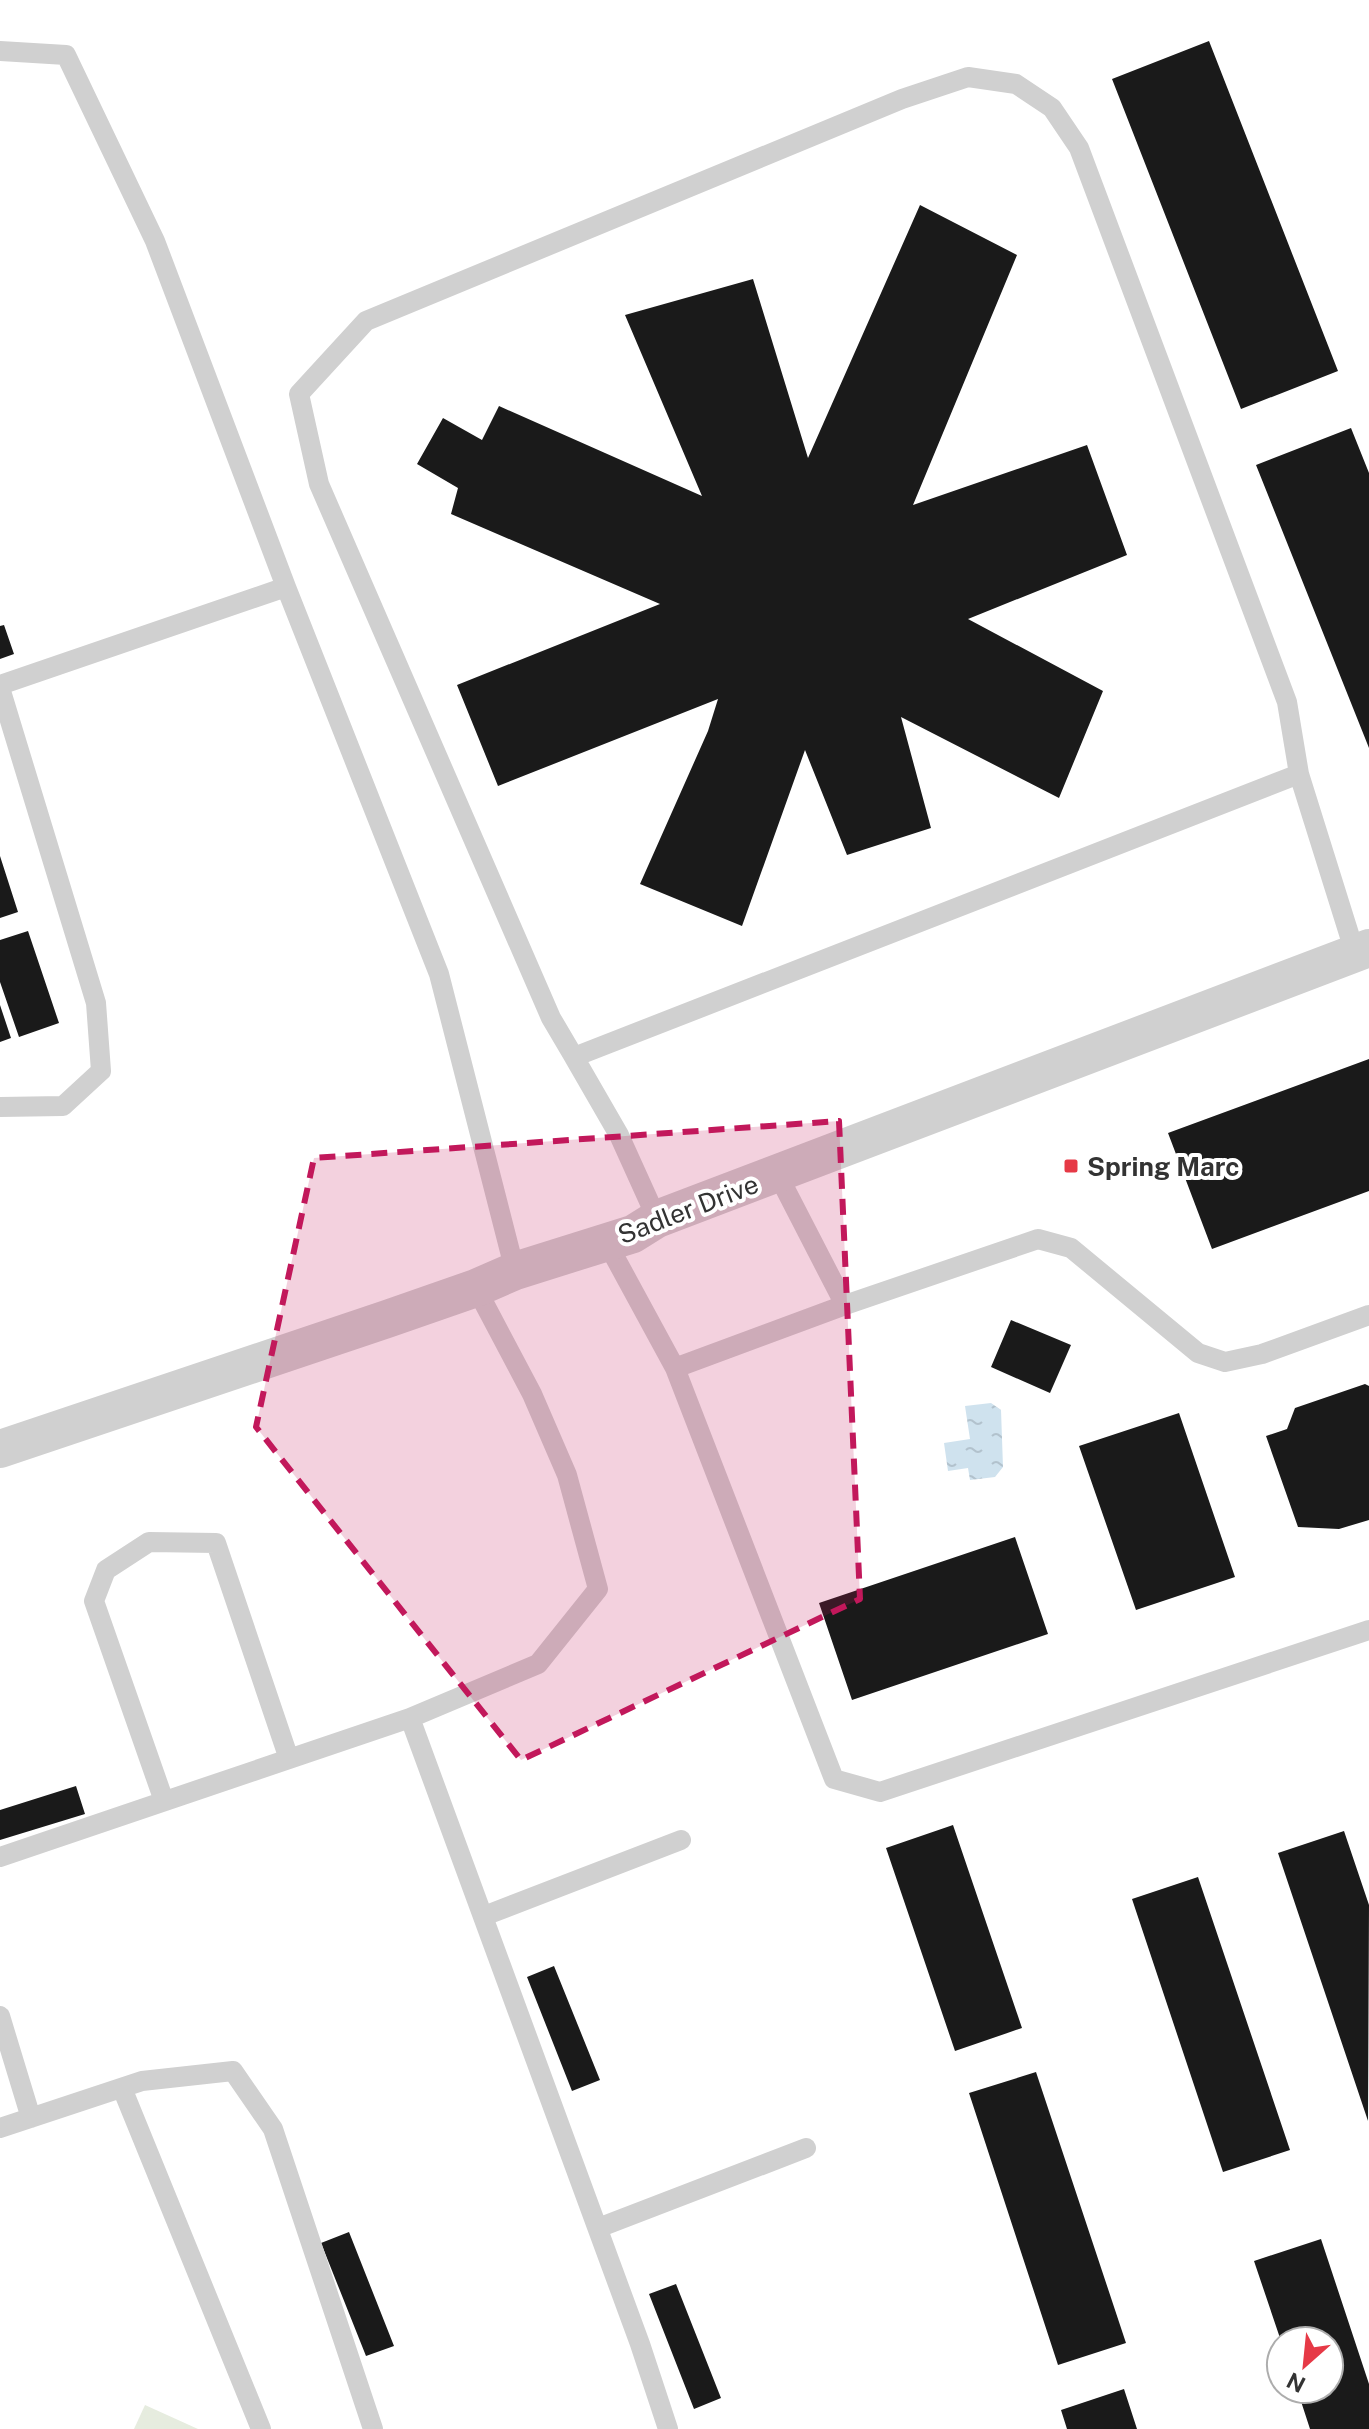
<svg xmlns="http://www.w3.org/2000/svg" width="1369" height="2429" font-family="'Public Sans',sans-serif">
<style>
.pitch{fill:#e6ecdf}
.water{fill:url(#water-ripples)}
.building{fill:#1a1a1a}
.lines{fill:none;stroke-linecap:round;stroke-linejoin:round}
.lane{stroke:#d0d0d0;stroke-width:20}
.street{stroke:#d0d0d0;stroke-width:38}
.marked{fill:#c2185b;fill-opacity:0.2;stroke:#c2185b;stroke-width:6;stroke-dasharray:16 10;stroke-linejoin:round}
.poi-dot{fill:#e63946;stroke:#fff;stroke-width:3}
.labels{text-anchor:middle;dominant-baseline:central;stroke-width:8;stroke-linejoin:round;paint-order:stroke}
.poi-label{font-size:26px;font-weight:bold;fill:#333;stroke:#fff;text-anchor:start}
.street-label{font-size:26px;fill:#333;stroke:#fff}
</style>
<defs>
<pattern id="water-ripples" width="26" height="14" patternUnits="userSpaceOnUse" patternTransform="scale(2)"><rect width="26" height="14" fill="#cfe2ee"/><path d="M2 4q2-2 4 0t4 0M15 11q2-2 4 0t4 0" fill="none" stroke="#b2c2cd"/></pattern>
</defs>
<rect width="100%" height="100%" fill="#fff"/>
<path class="pitch" d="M 145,2405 L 198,2429 L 134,2429 Z"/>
<path class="water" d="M 991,1403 L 1001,1410 L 1003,1467 L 995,1477 L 970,1480 L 968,1468 L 948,1471 L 944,1443 L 970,1439 L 965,1406 Z"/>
<path class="building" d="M 1209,41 L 1338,371 L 1241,409 L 1112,79 Z
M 920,205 L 1017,255 L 913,505 L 1087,445 L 1127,555 L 968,619 L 1103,691 L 1059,798 L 901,717 L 931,828 L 847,855 L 805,750 L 742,926 L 640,884 L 708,731 L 718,699 L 498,786 L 457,685 L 660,604 L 451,514 L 458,488 L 417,464 L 443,418 L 482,440 L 499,406 L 702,496 L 625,315 L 753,279 L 808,458 Z
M 1351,428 L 1369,473 L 1369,748 L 1256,465 Z
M 4,625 L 14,654 L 0,659 L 0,626 Z
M 0,856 L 18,912 L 0,918 Z
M 28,931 L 59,1023 L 19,1037 L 0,982 L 0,940 Z
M 0,1005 L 11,1038 L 0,1042 Z
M 1369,1059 L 1369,1191 L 1212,1249 L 1168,1133 Z
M 1011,1320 L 1071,1345 L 1050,1393 L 991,1367 Z
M 1365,1384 L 1369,1386 L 1369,1520 L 1339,1529 L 1298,1527 L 1266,1436 L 1287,1429 L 1295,1408 Z
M 1179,1413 L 1235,1577 L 1136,1610 L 1079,1446 Z
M 1015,1537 L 1048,1634 L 852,1700 L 819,1603 Z
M 76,1786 L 85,1814 L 0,1840 L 0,1810 Z
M 953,1825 L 1022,2028 L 955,2051 L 886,1848 Z
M 1344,1831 L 1369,1905 L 1368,2121 L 1278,1853 Z
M 1198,1877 L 1290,2150 L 1223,2172 L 1132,1899 Z
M 554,1966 L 600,2080 L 572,2091 L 527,1977 Z
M 1036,2072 L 1126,2343 L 1058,2365 L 969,2093 Z
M 349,2232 L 394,2346 L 366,2356 L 321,2243 Z
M 1321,2239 L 1369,2384 L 1369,2429 L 1310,2429 L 1297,2389 L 1329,2389 L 1329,2341 L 1281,2341 L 1254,2261 Z
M 676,2284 L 721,2398 L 694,2409 L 649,2294 Z
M 1124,2389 L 1137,2429 L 1067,2429 L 1061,2410 Z"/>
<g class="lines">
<path class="lane" d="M 0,51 L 66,55 L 155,241 L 286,587 L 439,974 L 515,1271
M 0,685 L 286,587
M 0,688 L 96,1003 L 101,1071 L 63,1106 L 0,1107
M 574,1057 L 551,1018 L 319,484 L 299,394 L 366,321 L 902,99 L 968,77 L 1016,84 L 1052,108 L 1079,148 L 1287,702 L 1299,774
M 778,1175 L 845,1305 L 1038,1239 L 1071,1248 L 1198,1353 L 1225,1362 L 1262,1354 L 1369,1315
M 657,1219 L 619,1135 L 574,1057 L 1299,774 L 1355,953
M 606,1241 L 675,1368 L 834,1779 L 880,1792 L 1369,1630
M 675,1368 L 845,1305
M 410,1718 L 538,1664 L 598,1589 L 567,1475 L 532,1394 L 476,1288
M 164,1801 L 94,1601 L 106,1570 L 149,1542 L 216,1543 L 289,1759
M 0,1857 L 410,1718 L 640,2344 L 668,2429
M 484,1916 L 681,1840
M 0,2016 L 31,2118
M 122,2088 L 261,2429
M 0,2128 L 142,2081 L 233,2071 L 273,2129 L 373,2429
M 598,2228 L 806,2148"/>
<path class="street" d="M 0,1449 L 387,1319 L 476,1288 L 515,1271 L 633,1234 L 657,1219 L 1369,948"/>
</g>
<path class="marked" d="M 839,1121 L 860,1599 L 521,1760 L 256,1427 L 314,1158 Z"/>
<rect class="poi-dot" x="1063" y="1158" width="16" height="16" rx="4"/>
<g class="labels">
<g class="poi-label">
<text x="1087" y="1166">Spring Marc</text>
</g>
<g class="street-label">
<text transform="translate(688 1209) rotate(-21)">Sadler Drive</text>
</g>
</g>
<g transform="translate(1305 2365) rotate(207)"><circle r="38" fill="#ffffff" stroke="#adadad" stroke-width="2"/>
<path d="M0-6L14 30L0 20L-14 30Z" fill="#e63946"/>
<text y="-12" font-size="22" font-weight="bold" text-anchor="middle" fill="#333333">N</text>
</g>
</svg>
